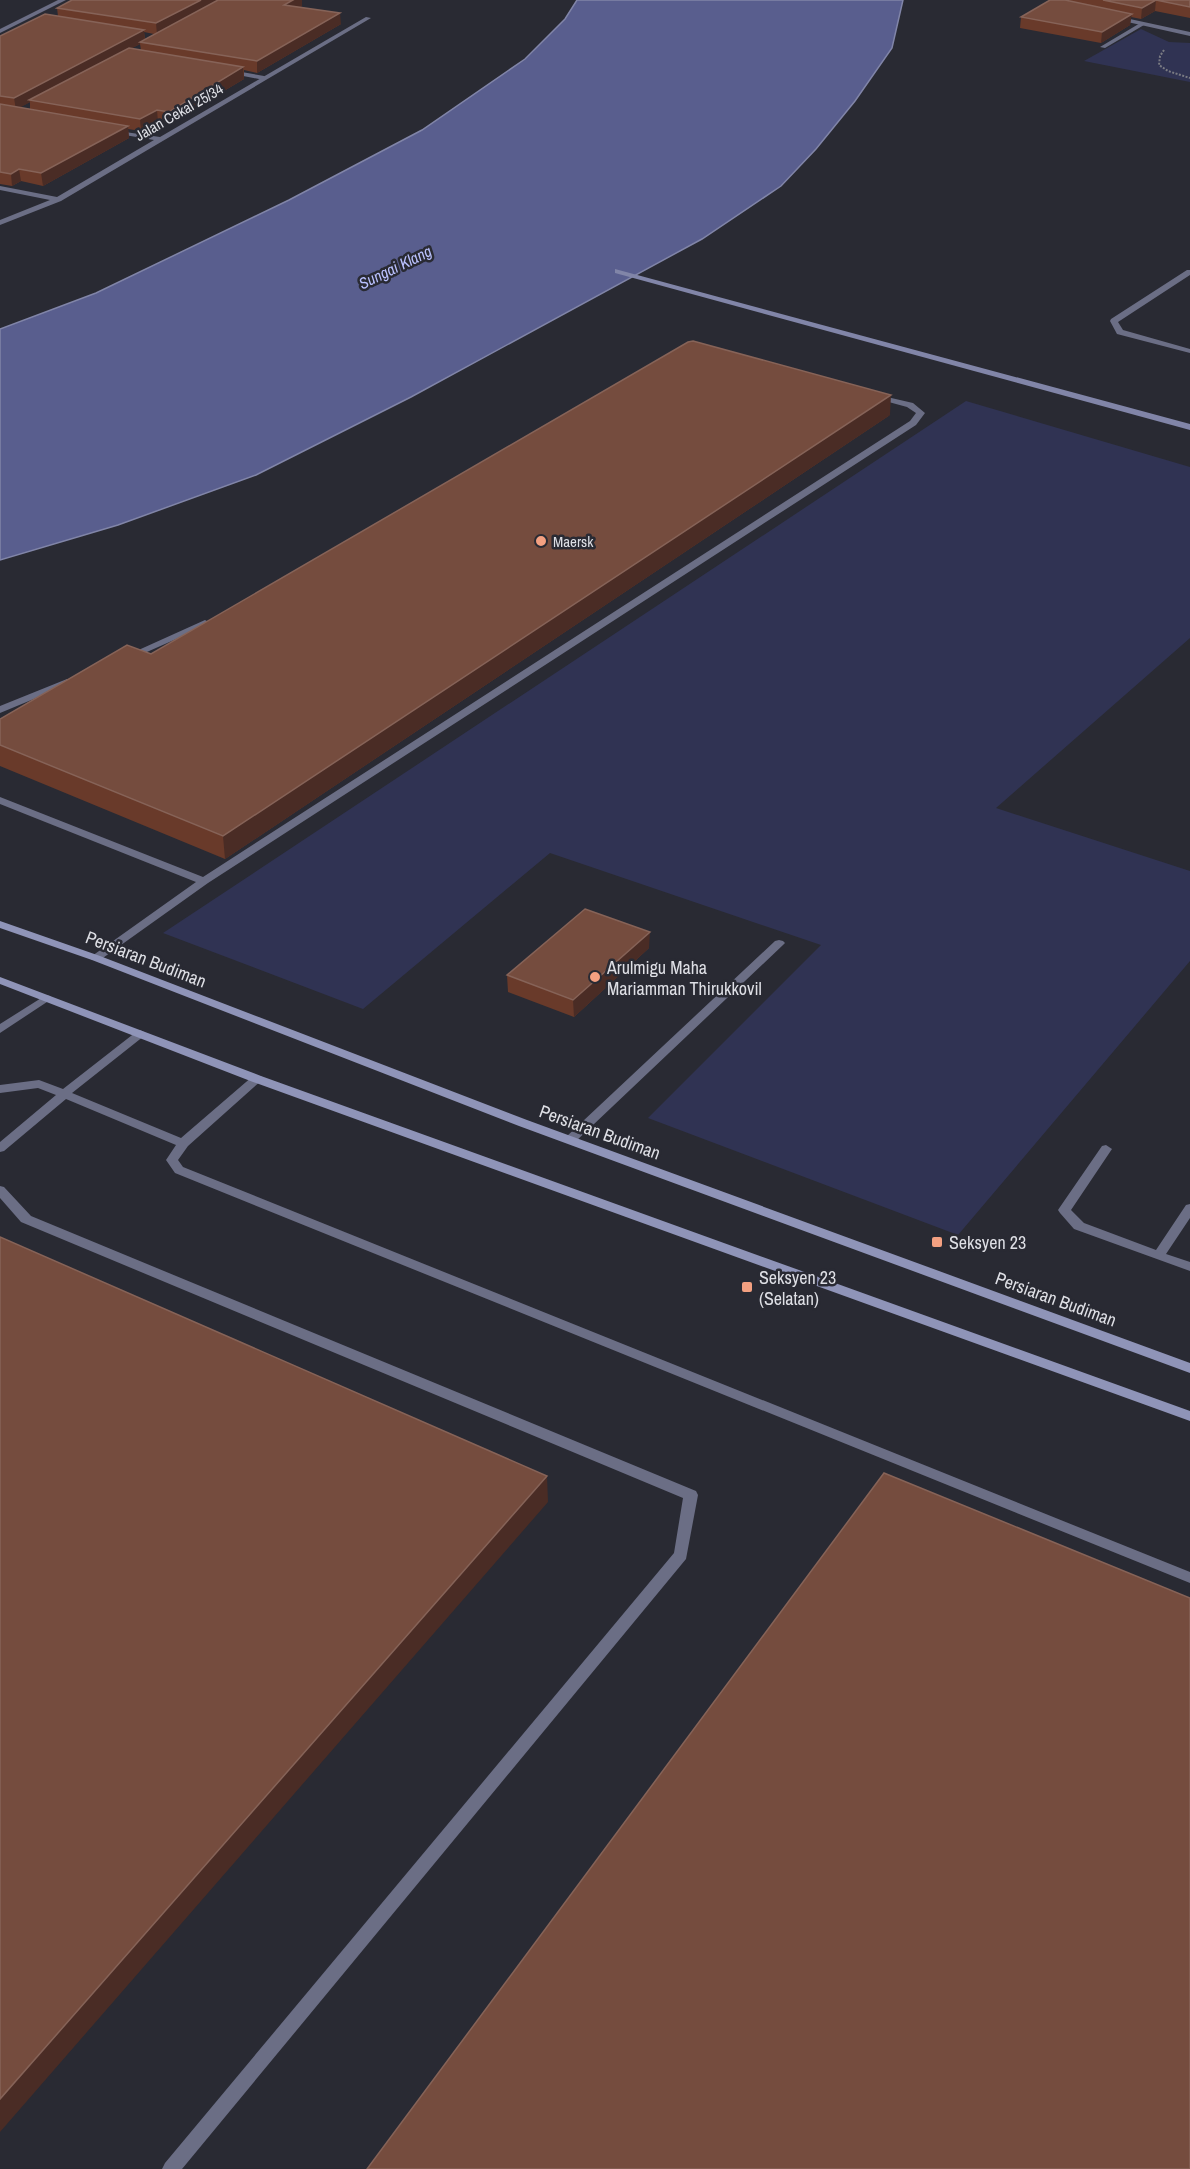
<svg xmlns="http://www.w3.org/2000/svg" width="1190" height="2169" font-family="'Archivo Narrow',sans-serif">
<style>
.green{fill:#303353}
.water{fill:#595e8e;stroke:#8185a8;stroke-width:1.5}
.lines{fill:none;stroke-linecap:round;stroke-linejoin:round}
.stream{fill:#8185a8;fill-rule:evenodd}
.path{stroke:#7a7b83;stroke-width:2;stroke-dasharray:2 1.5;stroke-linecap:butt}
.service{fill:#6b6e85;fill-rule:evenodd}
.minor{fill:#6b6e85;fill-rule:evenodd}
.secondary{fill:#8f94b8;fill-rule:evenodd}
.wall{fill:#693a2a;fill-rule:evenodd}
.shaded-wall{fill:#4a2c25}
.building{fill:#754c3e;stroke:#866358;stroke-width:1.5}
.poi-dot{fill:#f3a081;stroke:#292a33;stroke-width:2}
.labels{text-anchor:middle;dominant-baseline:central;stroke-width:5;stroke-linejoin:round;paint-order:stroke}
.far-street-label{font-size:15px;fill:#dedfe5;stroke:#292a33}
.far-poi-label{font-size:15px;fill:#dedfe5;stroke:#292a33;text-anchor:start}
.far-water-label{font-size:16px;font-style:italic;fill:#bac1fe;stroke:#292a33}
.street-label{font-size:18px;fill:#dedfe5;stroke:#292a33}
.poi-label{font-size:18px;fill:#dedfe5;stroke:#292a33;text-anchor:start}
</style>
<rect width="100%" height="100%" fill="#292a33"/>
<path class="green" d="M 1141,29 L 1169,42 L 1190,43 L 1190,82 L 1084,61 Z
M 966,401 L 1190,467 L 1190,638 L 996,808 L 1190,871 L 1190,961 L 958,1235 L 648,1118 L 821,945 L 550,853 L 363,1009 L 163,933 Z"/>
<path class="water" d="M 577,0 L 903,0 L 892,48 L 855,101 L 816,149 L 781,186 L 702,239 L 411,397 L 256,475 L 118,525 L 0,560 L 0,329 L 96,293 L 289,200 L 422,130 L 525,59 L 565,19 Z"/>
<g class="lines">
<path class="stream" d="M 615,269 L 1190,424 L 1190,430 L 615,273 Z"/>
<path class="path" d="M 1164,50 L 1160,56 L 1159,65 L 1168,71 L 1190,78"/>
<path class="service" d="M 1142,22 L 1144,25 L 1105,48 L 1100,47 Z
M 230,70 L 264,76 L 267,78 L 264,80 L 228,73 L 227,72 Z
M 1187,270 L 1190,270 L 1190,275 L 1118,322 L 1123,330 L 1190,349 L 1190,353 L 1117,334 L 1110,321 L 1111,319 Z
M 874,394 L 913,403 L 925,413 L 916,425 L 208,883 L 100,960 L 92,960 L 90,958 L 92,956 L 196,882 L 0,804 L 0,797 L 203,877 L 910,421 L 916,413 L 907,407 L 874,398 Z
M 205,620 L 210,623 L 208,625 L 131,659 L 125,659 L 123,657 Z
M 67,679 L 72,682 L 70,684 L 0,713 L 0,706 Z
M 779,940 L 783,941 L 785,943 L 783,945 L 574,1143 L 566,1143 L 564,1140 L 566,1137 L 775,941 Z
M 46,995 L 50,996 L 52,998 L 50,1000 L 0,1033 L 0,1024 Z
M 140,1030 L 144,1032 L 146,1034 L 144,1036 L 72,1093 L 181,1138 L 253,1076 L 261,1076 L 263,1079 L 188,1146 L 178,1160 L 183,1167 L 1190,1572 L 1190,1583 L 175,1173 L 166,1160 L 176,1145 L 66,1099 L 4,1151 L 0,1152 L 0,1142 L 56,1095 L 38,1088 L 0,1093 L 0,1085 L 39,1080 L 63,1089 L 136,1032 Z
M 1106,1145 L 1112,1149 L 1071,1210 L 1084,1223 L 1156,1250 L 1186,1205 L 1190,1204 L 1190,1218 L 1166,1254 L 1190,1262 L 1190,1271 L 1074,1229 L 1060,1213 L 1058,1210 L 1060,1207 L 1102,1146 Z
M 0,1186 L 4,1187 L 31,1216 L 696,1491 L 698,1495 L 686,1559 L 182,2169 L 162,2169 L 165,2163 L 674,1553 L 683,1498 L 21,1222 L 0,1198 Z"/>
<path class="minor" d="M 58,0 L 66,0 L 0,33 L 0,29 Z
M 1116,16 L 1190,32 L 1190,36 L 1114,19 Z
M 366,17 L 371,18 L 61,201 L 0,225 L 0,220 L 50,200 L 0,190 L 0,186 L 57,197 L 154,140 L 113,133 L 111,132 L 111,130 L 160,137 Z"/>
<path class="secondary" d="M 0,921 L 100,956 L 527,1120 L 1190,1363 L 1190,1373 L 519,1126 L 92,960 L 0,928 Z
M 0,977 L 261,1076 L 1190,1411 L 1190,1421 L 253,1082 L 0,984 Z"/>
</g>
<path class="wall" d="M 1050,0 L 1190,0 L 1190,18 L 1155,11 L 1141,19 L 1131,17 L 1130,25 L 1101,43 L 1020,28 L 1021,17 Z
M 302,6 L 300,7 L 341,24 L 257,73 L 244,70 L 244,79 L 170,123 L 158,122 L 141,131 L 128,129 L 129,138 L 43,186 L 21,181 L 12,186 L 0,184 L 0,36 L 58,16 L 57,8 ZM 144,32 L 154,34 L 145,39 ZM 140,44 L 141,50 L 132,48 ZM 30,102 L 30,109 L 20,107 Z
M 890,415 L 225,859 L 0,766 L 0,719 L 151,654 Z
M 649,948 L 574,1017 L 508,992 L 507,975 Z"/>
<path class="shaded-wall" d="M 201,0 L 222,0 L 157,35 L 156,23 Z
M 293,0 L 302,0 L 302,6 L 285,16 L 284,5 Z
M 1156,0 L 1155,11 L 1141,19 L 1142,8 Z
M 340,13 L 341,24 L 257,73 L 257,61 Z
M 1132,14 L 1130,25 L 1101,43 L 1102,32 Z
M 144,30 L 145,41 L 140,42 L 140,44 L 33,101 L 29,100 L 30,102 L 16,110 L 14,98 Z
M 243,67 L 244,79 L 170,123 L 169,112 Z
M 157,110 L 158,122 L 141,131 L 140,119 Z
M 128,126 L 129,138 L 43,186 L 41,173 Z
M 19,169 L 21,181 L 12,186 L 11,174 Z
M 891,395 L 890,415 L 225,859 L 223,836 Z
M 650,932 L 649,948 L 574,1017 L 573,1000 Z
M 547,1476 L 548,1502 L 0,2132 L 0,2099 Z"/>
<path class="building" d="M 72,0 L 201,0 L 156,23 L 57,8 Z
M 218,0 L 293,0 L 284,5 L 340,13 L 257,61 L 140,42 Z
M 1050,0 L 1065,0 L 1132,14 L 1102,32 L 1021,17 Z
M 1103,0 L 1190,0 L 1190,7 L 1156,0 L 1142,8 Z
M 45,14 L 144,30 L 14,98 L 0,96 L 0,36 Z
M 129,48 L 243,67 L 169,112 L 157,110 L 140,119 L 29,100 Z
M 0,104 L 128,126 L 41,173 L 19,169 L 11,174 L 0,172 Z
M 693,341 L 891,395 L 223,836 L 0,745 L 0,719 L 127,645 L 151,654 L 688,342 Z
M 585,909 L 650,932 L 573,1000 L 507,975 Z
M 0,1237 L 547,1476 L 0,2099 Z
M 884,1473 L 1190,1598 L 1190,2169 L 367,2169 Z"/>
<g class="poi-dot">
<circle cx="541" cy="541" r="6"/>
<circle cx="595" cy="977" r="6"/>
<rect x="931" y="1236" width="12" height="12" rx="3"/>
<rect x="741" y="1281" width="12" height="12" rx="3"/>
</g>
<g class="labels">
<g class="far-street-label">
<text transform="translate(179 112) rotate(-30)">Jalan Cekal 25/34</text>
</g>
<g class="far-poi-label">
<text x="553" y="541">Maersk</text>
</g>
<g class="far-water-label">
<text transform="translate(395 267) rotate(-26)">Sungai Klang</text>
</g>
<g class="street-label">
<text transform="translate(146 959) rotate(21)">Persiaran Budiman</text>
<text transform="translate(600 1132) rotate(20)">Persiaran Budiman</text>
<text transform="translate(1056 1299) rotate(20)">Persiaran Budiman</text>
</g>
<g class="poi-label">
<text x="607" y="967">Arulmigu Maha<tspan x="607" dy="21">Mariamman Thirukkovil</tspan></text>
<text x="949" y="1242">Seksyen 23</text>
<text x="759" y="1277">Seksyen 23<tspan x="759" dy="21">(Selatan)</tspan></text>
</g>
</g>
</svg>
